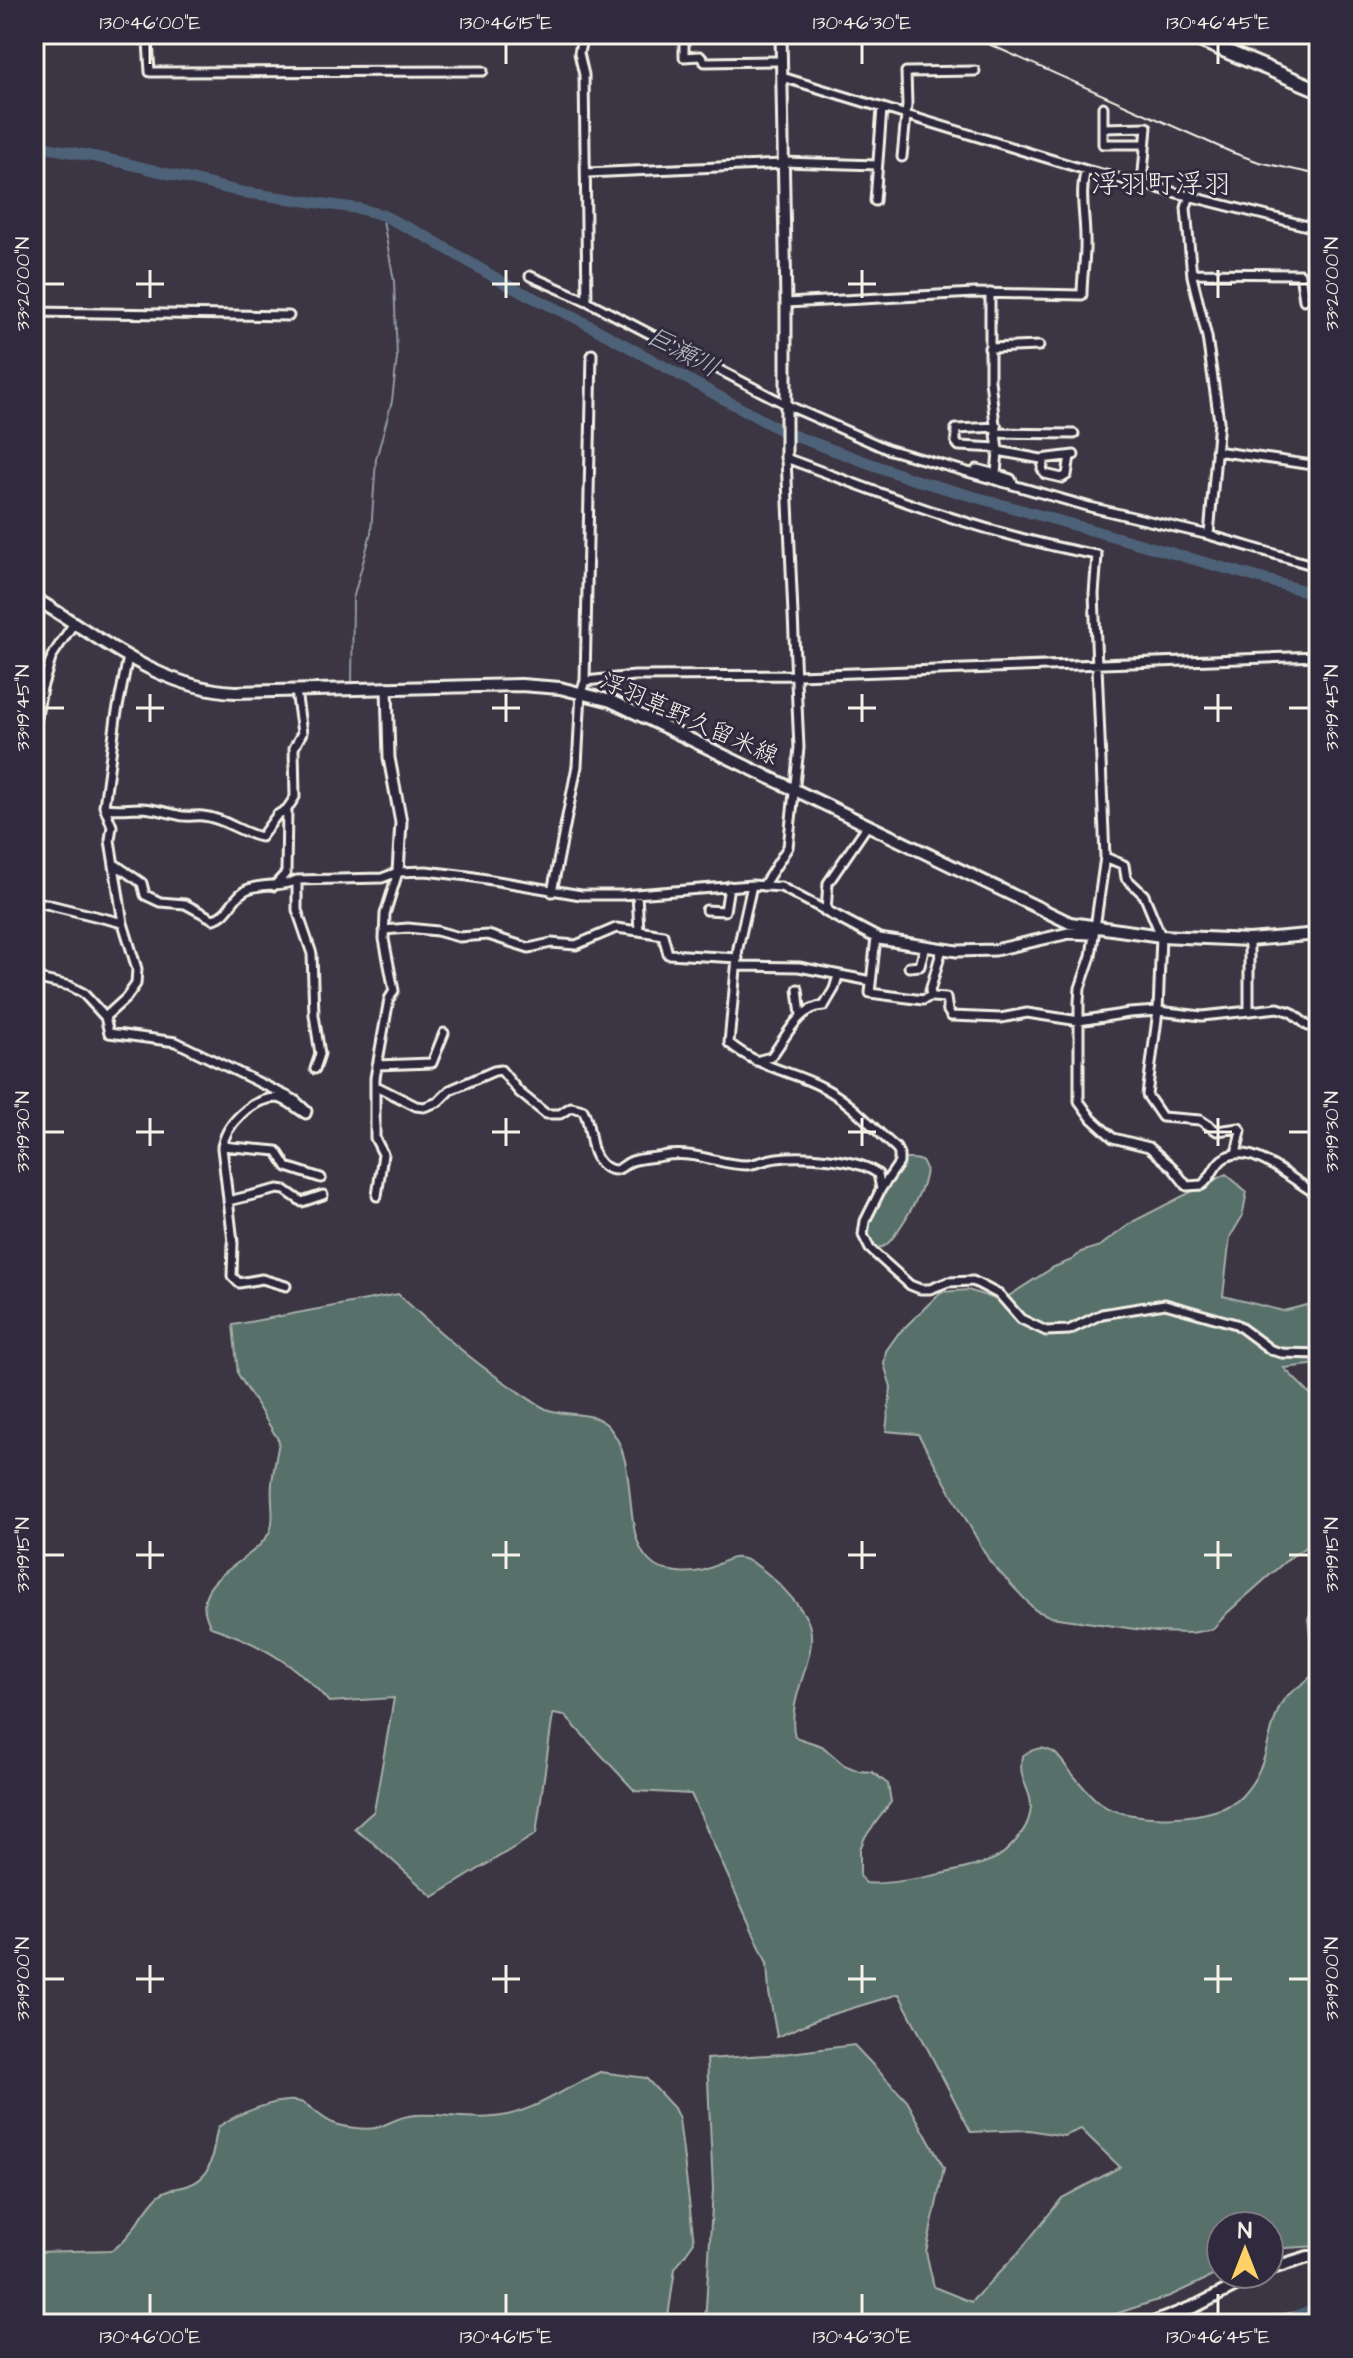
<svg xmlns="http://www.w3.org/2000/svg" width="1353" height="2358" font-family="'Architects Daughter','Klee One',sans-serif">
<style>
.green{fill:#596f6a;stroke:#a6b0a9;stroke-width:2}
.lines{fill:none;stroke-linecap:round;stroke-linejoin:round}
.stream{stroke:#909ba5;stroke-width:2}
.river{stroke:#4d6278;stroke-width:11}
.street-casing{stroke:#f4f1e8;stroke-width:13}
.secondary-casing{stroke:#f4f1e8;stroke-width:15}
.primary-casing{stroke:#f4f1e8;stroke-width:16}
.highway-casing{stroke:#f4f1e8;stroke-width:18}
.street{stroke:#2f2a3d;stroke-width:7}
.secondary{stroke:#2f2a3d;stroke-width:9}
.primary{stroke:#2f2a3d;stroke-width:10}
.highway{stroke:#2f2a3d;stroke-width:12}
.rail{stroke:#f4f1e8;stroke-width:2}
.ticks{fill:none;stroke:#f4f1e8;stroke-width:3}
.labels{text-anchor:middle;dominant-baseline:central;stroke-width:6;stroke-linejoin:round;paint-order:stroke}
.street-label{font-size:24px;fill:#f4f1e8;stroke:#2f2a3d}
.water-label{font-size:26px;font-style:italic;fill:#b1b8bb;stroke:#2f2a3d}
.quarter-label{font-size:28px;fill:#f4f1e8;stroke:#2f2a3d}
.neatline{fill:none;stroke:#f4f1e8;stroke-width:3}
.ticks-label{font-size:20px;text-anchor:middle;fill:#f4f1e8}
</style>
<rect width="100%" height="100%" fill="#3c3543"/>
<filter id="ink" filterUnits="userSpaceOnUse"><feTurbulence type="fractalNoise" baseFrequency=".0125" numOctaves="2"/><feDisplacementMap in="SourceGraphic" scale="16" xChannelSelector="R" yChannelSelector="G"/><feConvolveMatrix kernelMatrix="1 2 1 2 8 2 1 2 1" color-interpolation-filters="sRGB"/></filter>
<g filter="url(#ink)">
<path class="green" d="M 906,1159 C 913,1159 920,1158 924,1164 C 933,1178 898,1235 886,1245 C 880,1249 875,1249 868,1247 L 868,1220 L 891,1169 Z
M 1226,1174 L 1247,1192 L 1242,1217 L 1230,1237 L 1223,1296 L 1283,1311 L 1319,1302 L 1319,1364 L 1284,1368 L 1312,1396 L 1319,1399 L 1319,1538 L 1288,1559 L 1227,1613 L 1213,1629 L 1191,1633 L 1156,1632 L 1051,1617 L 1035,1610 L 990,1562 L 918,1434 L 886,1431 L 891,1387 L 884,1364 L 886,1351 L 898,1334 L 941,1292 L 968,1290 L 995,1299 L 1007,1297 L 1054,1267 L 1072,1260 L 1081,1252 L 1100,1246 L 1134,1221 Z
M 398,1294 C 434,1327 469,1359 510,1386 C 522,1394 534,1403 546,1409 C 565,1417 595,1410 609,1427 C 643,1467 617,1539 655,1566 C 661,1570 670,1571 678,1572 C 731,1578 723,1529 780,1585 C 790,1596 804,1610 809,1624 C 820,1656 785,1698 795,1737 L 822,1746 L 844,1765 L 859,1771 L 872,1772 L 888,1784 L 891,1802 L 865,1837 L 860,1849 L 860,1876 L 865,1883 C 891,1886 967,1870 992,1860 C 1008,1853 1027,1831 1030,1814 C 1035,1790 1017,1784 1022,1756 C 1034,1748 1043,1745 1056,1754 C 1070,1770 1084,1791 1101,1804 C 1128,1824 1220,1822 1242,1796 C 1270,1765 1265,1739 1280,1706 C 1286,1692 1305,1685 1315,1672 L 1308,1619 L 1319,1591 L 1319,2246 L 1269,2249 L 1269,2226 L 1221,2226 L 1221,2272 L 1170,2296 L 1085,2324 L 908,2324 L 901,2317 L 863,2324 L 705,2324 L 713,2189 L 707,2059 L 782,2054 L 854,2045 L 907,2101 L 944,2168 L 926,2252 L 934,2287 L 971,2302 L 1018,2253 L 1062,2198 L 1120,2167 L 1081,2129 L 1064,2136 L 1029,2130 L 971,2132 L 899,1994 L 820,2018 L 777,2037 L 769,1993 L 767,1963 L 691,1794 L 635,1791 L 565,1716 L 553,1714 L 536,1834 L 433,1897 L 372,1842 L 354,1829 L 374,1811 L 394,1698 L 329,1702 C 298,1665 257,1642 211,1627 C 183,1578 250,1567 269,1533 C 276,1520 270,1499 272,1484 C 273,1470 277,1455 279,1441 L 238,1374 L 233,1325 Z
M 600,2072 L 646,2078 L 674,2108 L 679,2119 L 694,2242 L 675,2269 L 667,2324 L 34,2324 L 34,2252 L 112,2250 C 132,2237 140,2215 156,2198 C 162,2191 170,2189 178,2188 C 216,2181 210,2157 218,2127 C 234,2115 284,2094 303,2103 C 313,2108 322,2119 333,2123 C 343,2127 364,2130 375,2128 C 389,2125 397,2116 415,2115 C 441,2113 468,2120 494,2117 C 532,2114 566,2087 600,2072 Z
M 1319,2309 L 1319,2324 L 1248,2324 L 1270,2316 Z"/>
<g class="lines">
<path class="stream" d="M 352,682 L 353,599 L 371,533 L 376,459 L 392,401 L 397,358 L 394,281 L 382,215"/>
<path class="river" d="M 34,145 L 121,162 L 241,192 L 361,209 L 382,215 L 427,237 L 511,287 L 572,316 L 784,432 L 912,479 L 1319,595
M 1284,2324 L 1301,2314 L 1319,2308"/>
<g class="street-casing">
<path id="street" d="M 117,34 L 148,41 L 150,72 L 483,71
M 583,34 L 579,53 L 584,75 L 587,301
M 687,34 L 684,44 L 684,57 L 700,56 L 705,62 L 781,61
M 782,77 L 1086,170 L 1319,229
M 1103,107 L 1103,144 L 1145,144
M 1103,128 L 1147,127 L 1142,183
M 902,157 L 907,105 L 906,72 L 975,71
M 783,162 L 877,165
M 587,173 L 783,164
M 1190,195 L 1186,208 L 1192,276 L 1207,337 L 1219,421 L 1209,535
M 875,201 L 882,108
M 1192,273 L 1300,274 L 1304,300
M 530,276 L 587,301 L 787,405 L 887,449 L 1090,507 L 1209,535 L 1319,567
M 990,293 L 990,380 L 998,451 L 996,474 L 1011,479 L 1014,485
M 786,303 L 975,293 L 1082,295 C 1082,275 1086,257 1085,238 C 1085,214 1079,193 1086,170
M 34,312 L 289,316
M 989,348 L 1039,346
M 997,427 L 956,429 L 956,442 L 959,446 L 998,448
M 997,433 L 1074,434
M 998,451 L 1041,459 L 1074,455
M 1216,451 L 1319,466
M 1045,459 L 1042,469 L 1045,474 L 1062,478 L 1067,475 L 1070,456
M 973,473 L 977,469 L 996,474
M 128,657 L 116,717 L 104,806 L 112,826 L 110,840 L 123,923 L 137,969 L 136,984 L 126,998 L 105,1017 L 109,1033 L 176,1042 L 295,1100 L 307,1111 L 306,1114 C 296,1109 288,1099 277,1098 C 251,1098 225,1125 222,1148 L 233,1242 L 232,1276 L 239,1283 L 262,1279 L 286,1286
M 585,681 L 592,354
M 34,734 L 42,688 L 52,656 L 74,623
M 105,808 C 118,810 129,808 142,808 C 157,809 164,812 178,815 C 186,818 195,815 203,816 C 224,818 241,833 261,837 L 277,815 L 287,809 L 295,797 L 294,748 L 302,733 L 296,691
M 1105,857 L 1124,865 L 1126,878 L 1144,895 L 1161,936 L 1158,1011 L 1147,1095 L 1162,1117 L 1200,1120 L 1217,1131 L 1239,1128 L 1241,1131 L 1236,1154
M 116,865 L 142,883 L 145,895 L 160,902 L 185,904 L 213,919 C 229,916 232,897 246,890 C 262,882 281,888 297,880 L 382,878 L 398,872 L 426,871 L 468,876 L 581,895 L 622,895 L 752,885 L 781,887 L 826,911 L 828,883 L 867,826
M 297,880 L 297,910 L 312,954 L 314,1015 L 320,1054 L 315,1069
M 752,885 L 738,948 L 729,1043 C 760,1069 791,1070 824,1088 C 851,1102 873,1128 896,1148 L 899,1154 L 899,1163 L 881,1189 L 865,1221 L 863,1235 L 870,1249 L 910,1285 L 920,1289 L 930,1289 L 948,1282 L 973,1281 L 1000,1295 L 1021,1319 L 1046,1331 L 1069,1330 L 1102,1314 L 1165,1304 L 1236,1324 L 1271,1350 L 1282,1353 L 1319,1354
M 274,886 L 286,873 L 287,809
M 763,886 L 788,847 L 799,748 L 786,458 C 887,496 990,536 1097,555 L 1094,594 L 1105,857 L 1091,956 L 1080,988 L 1079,1002 L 1079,1101 L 1092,1119 L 1113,1138 L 1149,1147 L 1172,1167 L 1187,1186 L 1202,1185 C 1213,1177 1214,1163 1226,1157 C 1255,1142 1295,1184 1319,1195
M 552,892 L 577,766 L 581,692 L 585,681 L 635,676 L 798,675 L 1319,656
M 34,901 L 123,923
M 706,910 L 725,911 L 729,886
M 384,930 L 408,928 L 437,931 L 459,937 L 488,935 L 529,948 L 551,943 L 576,945 L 616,928 L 639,931 L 637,894
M 639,931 L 663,935 L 668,954 L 738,958
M 876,937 L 870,993 L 923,1000 L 931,996
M 1249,940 L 1249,1011
M 942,949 L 930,991 L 932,997 L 946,998 L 948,1011 L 951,1016 L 1001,1018 L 1027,1013 L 1079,1021 L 1129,1013 L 1158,1011 L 1202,1016 L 1278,1008 L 1291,1012 L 1308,1026 L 1319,1027
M 737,966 L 799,967 L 871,981
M 909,967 L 920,966 L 925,946
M 34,978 L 70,986 L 83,993 L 105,1017
M 798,989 L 801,1016
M 756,1061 L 771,1057 C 785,1039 799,1006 824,1006 L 834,989 L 838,976
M 377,1065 L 432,1063 L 444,1033
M 376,1086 L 416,1106 L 424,1107 L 438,1102 L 450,1090 L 494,1071 L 501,1070 L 519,1092 L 546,1114 L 560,1114 L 571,1107 L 583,1110 C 593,1127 587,1154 604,1166 C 607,1168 612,1170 616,1170 C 621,1169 626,1163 632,1161 C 641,1158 653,1158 662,1156 C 699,1150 716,1165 747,1165 C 757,1164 767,1159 777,1158 C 802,1155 858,1158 878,1174 L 881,1189
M 222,1146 L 277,1151 L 287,1167 L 321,1178
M 377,1196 L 383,1154 L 375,1138 L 375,1078 L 389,999 L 394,991 L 384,939 L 385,914 L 398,872
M 228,1201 L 278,1189 L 285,1190 L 302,1202 L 323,1195"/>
</g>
<g class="secondary-casing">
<path id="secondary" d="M 781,34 L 786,303 L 786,458
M 387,688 L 389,758 L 401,822 L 398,872
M 826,911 L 879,939 L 957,951 L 995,950 L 1069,933 L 1091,934 L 1095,926"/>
</g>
<g class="primary-casing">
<path id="primary" d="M 34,598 C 99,636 158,689 236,692 L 521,685 L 560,688 L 611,701 L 1070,923 L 1161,936 L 1249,940 L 1319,934
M 1269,2269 L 1308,2257 L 1319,2257
M 1151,2324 L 1198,2305 L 1259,2274"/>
</g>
<g class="highway-casing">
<path id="highway" d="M 1185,34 L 1319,90"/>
</g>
<use href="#street" class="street"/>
<use href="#secondary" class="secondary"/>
<use href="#primary" class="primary"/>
<use href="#highway" class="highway"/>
<path class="rail" d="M 966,34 L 1231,152 L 1259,162 L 1319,175"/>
</g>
</g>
<path class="ticks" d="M 150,44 L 150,64M 506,44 L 506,64M 862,44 L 862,64M 1218,44 L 1218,64M 150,270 L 150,298M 506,270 L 506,298M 862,270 L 862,298M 1218,270 L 1218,298M 44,284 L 64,284M 136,284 L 164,284M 492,284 L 520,284M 848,284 L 876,284M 1204,284 L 1232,284M 1289,284 L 1309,284M 150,694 L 150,722M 506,694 L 506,722M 862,694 L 862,722M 1218,694 L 1218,722M 44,708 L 64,708M 136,708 L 164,708M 492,708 L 520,708M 848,708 L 876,708M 1204,708 L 1232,708M 1289,708 L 1309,708M 150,1118 L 150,1146M 506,1118 L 506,1146M 862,1118 L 862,1146M 1218,1118 L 1218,1146M 44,1132 L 64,1132M 136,1132 L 164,1132M 492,1132 L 520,1132M 848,1132 L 876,1132M 1204,1132 L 1232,1132M 1289,1132 L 1309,1132M 150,1541 L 150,1569M 506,1541 L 506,1569M 862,1541 L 862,1569M 1218,1541 L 1218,1569M 44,1555 L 64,1555M 136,1555 L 164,1555M 492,1555 L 520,1555M 848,1555 L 876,1555M 1204,1555 L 1232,1555M 1289,1555 L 1309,1555M 150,1965 L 150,1993M 506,1965 L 506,1993M 862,1965 L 862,1993M 1218,1965 L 1218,1993M 44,1979 L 64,1979M 136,1979 L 164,1979M 492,1979 L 520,1979M 848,1979 L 876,1979M 1204,1979 L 1232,1979M 1289,1979 L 1309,1979M 150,2294 L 150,2314M 506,2294 L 506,2314M 862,2294 L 862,2314M 1218,2294 L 1218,2314"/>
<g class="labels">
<g class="street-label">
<text transform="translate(689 719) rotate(24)">浮羽草野久留米線</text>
</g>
<g class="water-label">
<text transform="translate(683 352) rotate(28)">巨瀬川</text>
</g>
<g class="quarter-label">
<text x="1161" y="184">浮羽町浮羽</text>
</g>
</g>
<rect width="1353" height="2358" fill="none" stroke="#2f2a3d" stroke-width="88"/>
<g transform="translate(1245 2250)"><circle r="38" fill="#2f2a3d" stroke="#7e7a81" stroke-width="2"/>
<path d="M0-6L14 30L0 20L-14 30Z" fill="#ffd166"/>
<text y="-12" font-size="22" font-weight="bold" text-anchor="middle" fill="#f4f1e8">N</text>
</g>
<rect x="44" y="44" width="1265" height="2270" class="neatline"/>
<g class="ticks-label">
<text x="150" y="29">130°46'00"E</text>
<text x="506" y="29">130°46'15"E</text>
<text x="862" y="29">130°46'30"E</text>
<text x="1218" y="29">130°46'45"E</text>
<text transform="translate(22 284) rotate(-90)" y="7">33°20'00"N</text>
<text transform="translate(1331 284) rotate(-90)" y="7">33°20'00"N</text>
<text transform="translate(22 708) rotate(-90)" y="7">33°19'45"N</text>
<text transform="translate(1331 708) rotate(-90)" y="7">33°19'45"N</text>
<text transform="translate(22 1132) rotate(-90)" y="7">33°19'30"N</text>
<text transform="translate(1331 1132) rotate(-90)" y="7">33°19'30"N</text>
<text transform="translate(22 1555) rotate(-90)" y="7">33°19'15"N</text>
<text transform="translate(1331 1555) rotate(-90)" y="7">33°19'15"N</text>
<text transform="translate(22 1979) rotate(-90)" y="7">33°19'00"N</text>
<text transform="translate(1331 1979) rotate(-90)" y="7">33°19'00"N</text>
<text x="150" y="2343">130°46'00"E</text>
<text x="506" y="2343">130°46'15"E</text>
<text x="862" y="2343">130°46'30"E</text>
<text x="1218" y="2343">130°46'45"E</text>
</g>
</svg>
